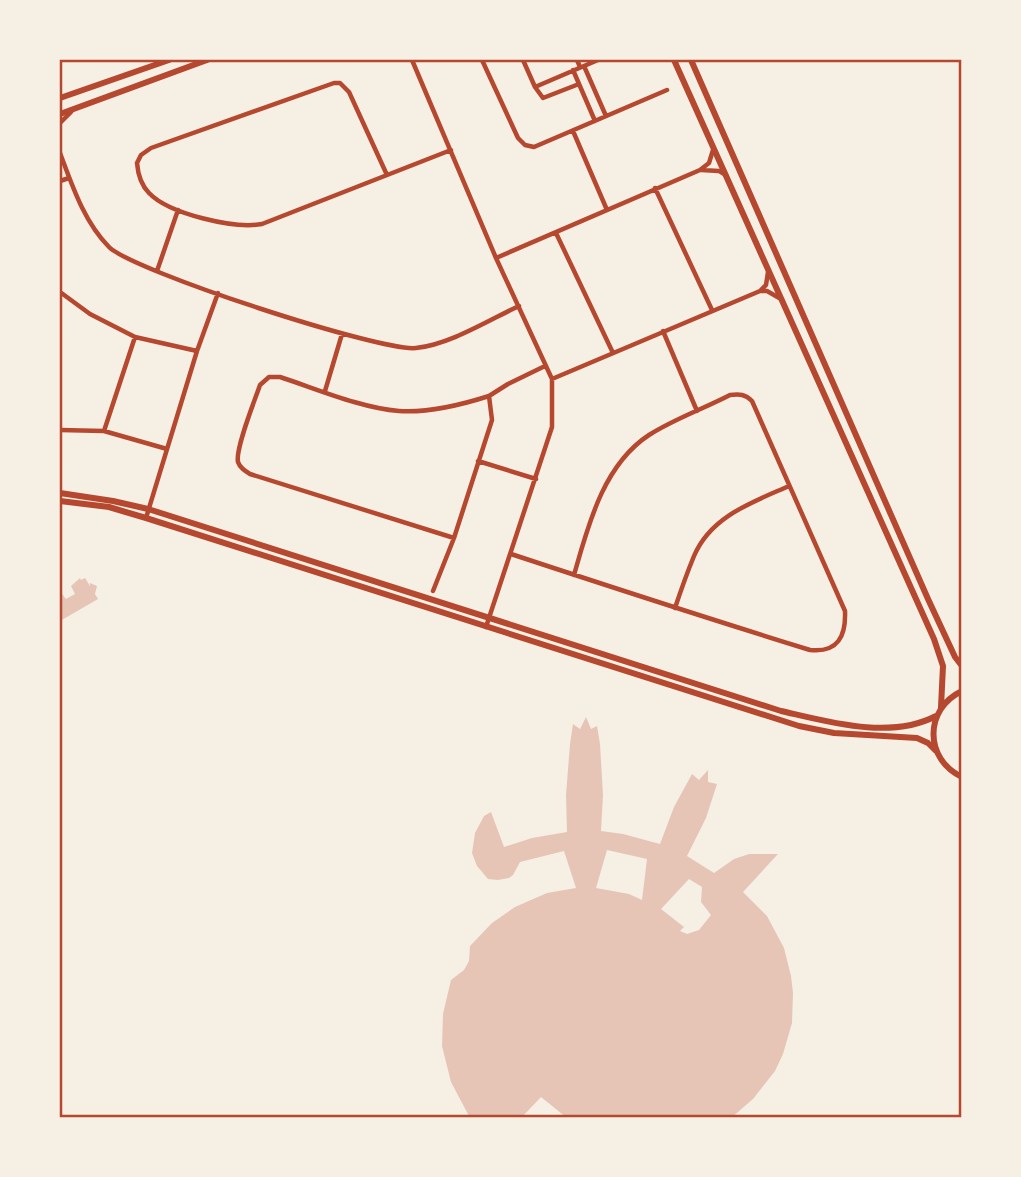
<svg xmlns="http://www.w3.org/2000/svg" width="1021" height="1177" font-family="Inter,sans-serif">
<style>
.building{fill:#e6c5b7;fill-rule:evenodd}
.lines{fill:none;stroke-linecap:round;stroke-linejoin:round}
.minor{stroke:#b5482f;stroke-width:4.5}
.tertiary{stroke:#b5482f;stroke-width:6}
.secondary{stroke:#b5482f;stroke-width:6}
.neatline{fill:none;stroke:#b5482f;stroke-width:2.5}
</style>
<rect width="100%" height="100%" fill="#f6efe4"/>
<path class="building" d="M 80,578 L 81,580 L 85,578 L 90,586 L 90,583 L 97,586 L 95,594 L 98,599 L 60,621 L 60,596 L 62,594 L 66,599 L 75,594 L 71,586 Z
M 586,717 L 591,729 L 597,726 L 600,744 L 603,795 L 601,831 L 623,834 L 660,844 L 674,807 L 692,774 L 699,780 L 708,770 L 708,782 L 717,784 L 706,818 L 687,856 L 714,873 L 734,859 L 749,854 L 778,854 L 743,892 L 767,916 L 784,948 L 791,976 L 793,993 L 792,1023 L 783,1054 L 775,1071 L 753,1099 L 731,1118 L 567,1118 L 541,1097 L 521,1118 L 470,1118 L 451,1082 L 442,1046 L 443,1014 L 451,980 L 464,970 L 469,961 L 470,946 L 492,923 L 515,907 L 547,893 L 576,888 L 564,851 L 520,862 L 513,875 L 509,878 L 498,880 L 488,879 L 477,866 L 472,853 L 475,833 L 484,816 L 491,812 L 504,847 L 532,838 L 567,832 L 566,795 L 570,744 L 573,724 L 580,729 ZM 607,850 L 647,859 L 642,900 L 629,894 L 596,888 ZM 689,879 L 702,887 L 701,902 L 711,915 L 699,930 L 687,934 L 680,931 L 684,927 L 661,909 Z"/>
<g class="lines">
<path class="minor" d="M 412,60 L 496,258 L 552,379 L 552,427 L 486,627
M 482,60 L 518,138 L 525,145 L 534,147 L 667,90
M 523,60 L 535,87 L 584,66
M 577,60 L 580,67
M 598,60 L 584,66 L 606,116
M 573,70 L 595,121
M 535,87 L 543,98 L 579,84
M 60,123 L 71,112
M 573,131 L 607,210
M 60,153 C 72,185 84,222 109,247 C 133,271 381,352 416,348 C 449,345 489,320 519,306
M 701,170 L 719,171 L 726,175
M 387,175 L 349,92 L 340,83 L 334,83 L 151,148 L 141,155 L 137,163 C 138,175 141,185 149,193 C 169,214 234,229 262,224 L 451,150
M 60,181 L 69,178
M 655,188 L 712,310
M 556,233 L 613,353
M 496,258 L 700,170 L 709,163 L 713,150
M 157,271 L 178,210
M 761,291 L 767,291 L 781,299
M 60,292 L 90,314 L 135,337 L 197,351
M 663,331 L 697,411
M 269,377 L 280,377 C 317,389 361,408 399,411 C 430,413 461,405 489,396 L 492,420 L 454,538 L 250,474 C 245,471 240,468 238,462 C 235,449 255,400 260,385 Z
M 552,379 L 760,291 L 766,285 L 768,272
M 325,391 L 342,334
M 489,396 L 508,384 L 545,366
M 60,430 L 104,431 L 167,449
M 104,431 L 135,337
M 478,461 L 536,479
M 146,518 L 197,351 L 218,293
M 511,554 C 611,587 710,619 810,650 C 838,653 846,636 845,611 L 752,401 C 745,394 740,394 730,395 C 703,409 674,419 649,435 C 603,465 588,526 574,575
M 433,591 L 454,538
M 675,608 C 681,590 687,573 694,556 C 711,516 753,502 789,486"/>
<path class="tertiary" d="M 60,98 L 169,60
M 60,114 L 207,60"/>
<path class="secondary" d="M 674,60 L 934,639 L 943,666 L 941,707
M 691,60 L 928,599 L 955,657 L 962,666
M 60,493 L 113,501 L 148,509 L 781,711 C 829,722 890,740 936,716
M 60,501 L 109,507 L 146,518 L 799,726 L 834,733 L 917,738 L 928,743 L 936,751
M 962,691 C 924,709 924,759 962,777"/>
</g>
<rect width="1021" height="1177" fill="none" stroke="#f6efe4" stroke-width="122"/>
<rect x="61" y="61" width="899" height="1055" class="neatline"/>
</svg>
